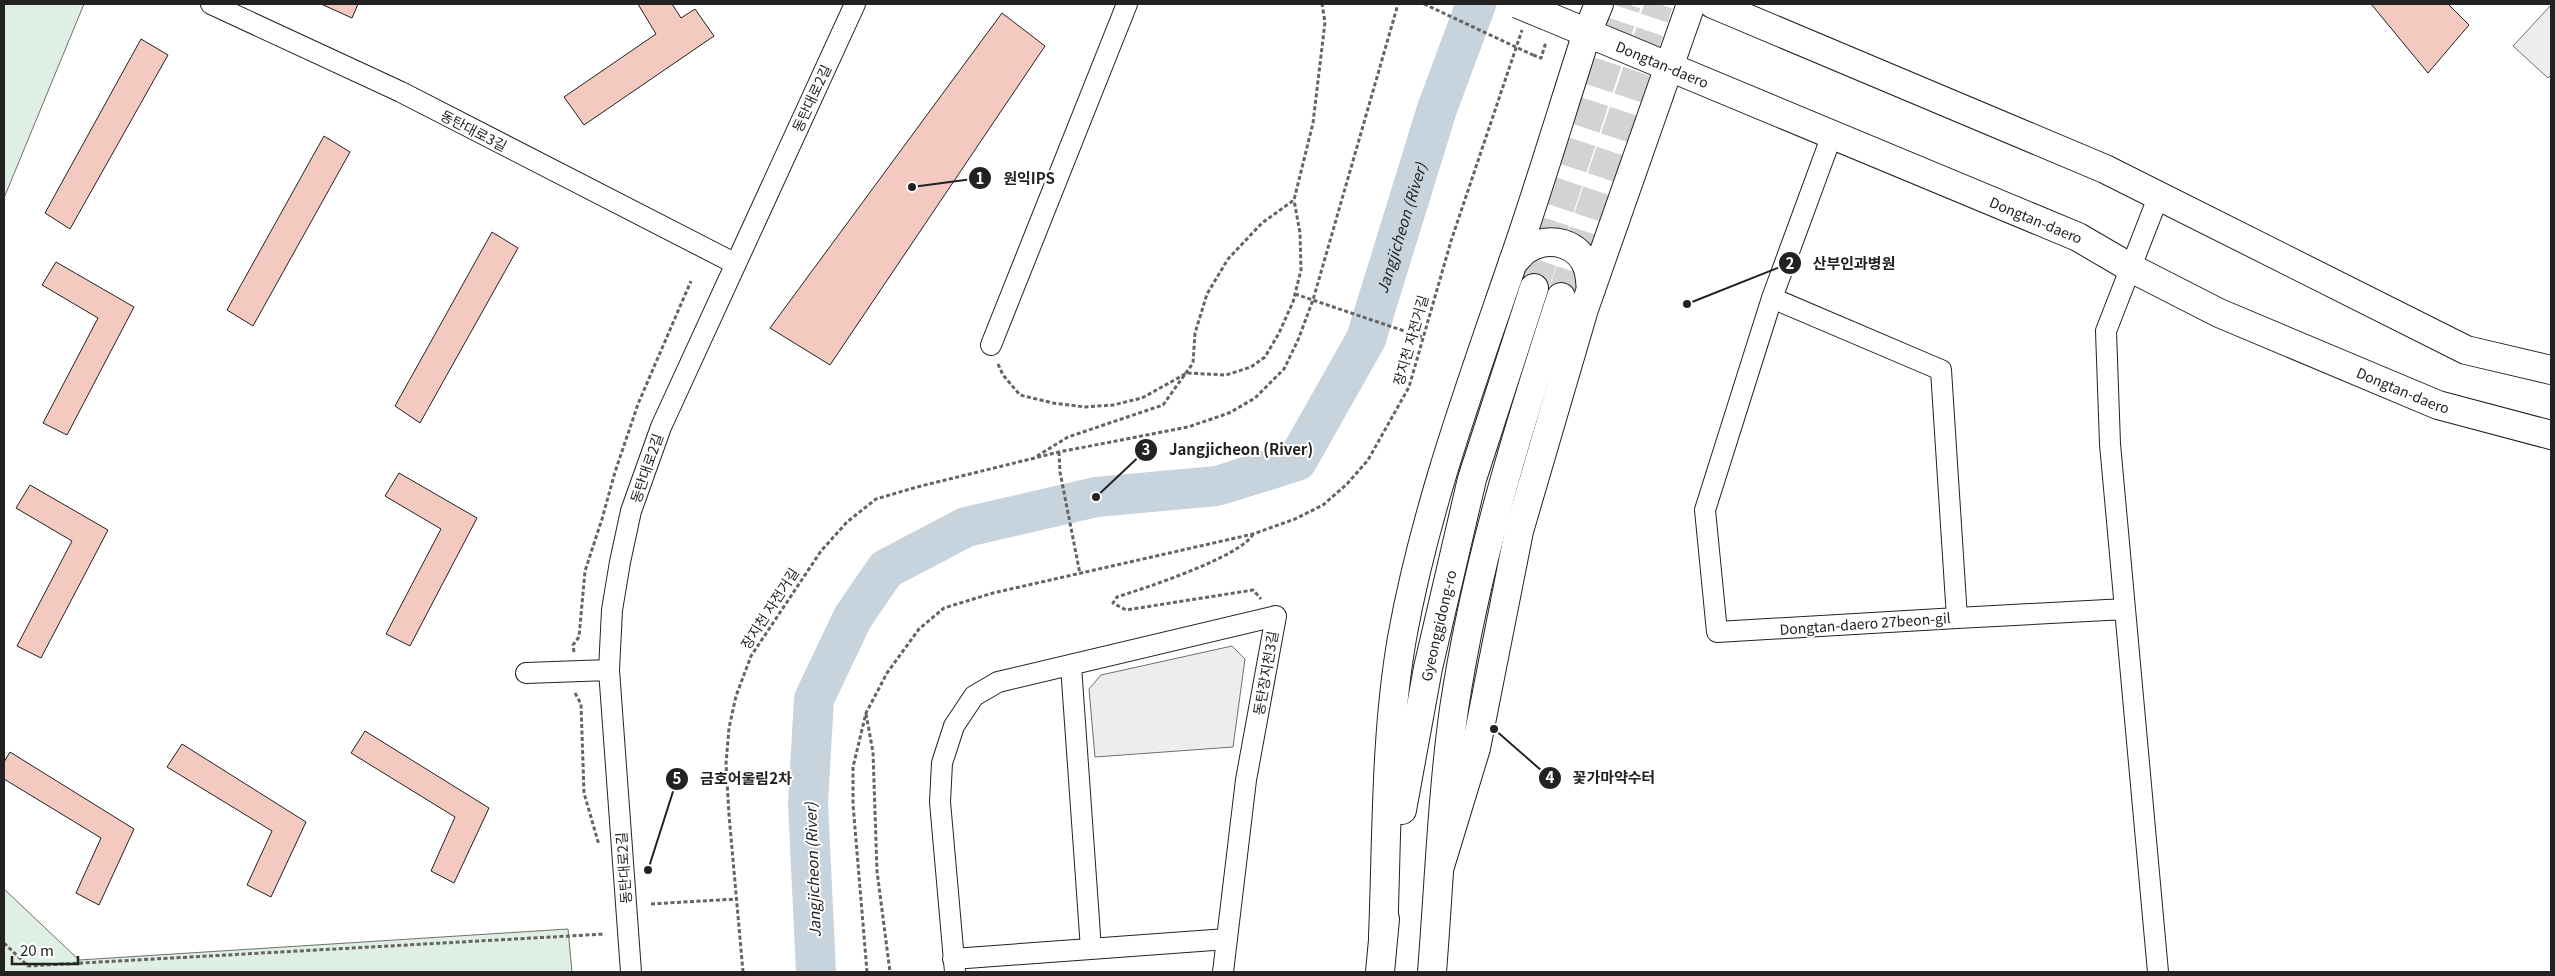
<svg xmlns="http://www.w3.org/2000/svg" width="2555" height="976" font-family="Georgia,'Noto Sans KR',serif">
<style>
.green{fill:#e0efe3;stroke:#6f6f6f}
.parking{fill:#ededed;stroke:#6f6f6f}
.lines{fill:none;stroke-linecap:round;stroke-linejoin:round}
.river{stroke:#c7d3dd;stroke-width:40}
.building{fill:#f3c9c0;stroke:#222}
.primary-tunnel{stroke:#d3d3d3;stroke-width:28;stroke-dasharray:28 14;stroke-linecap:butt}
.street-casing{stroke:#222;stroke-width:22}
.secondary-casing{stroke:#222;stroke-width:30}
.primary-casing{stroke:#222;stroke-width:30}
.path{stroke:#646464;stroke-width:3;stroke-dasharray:4 2.5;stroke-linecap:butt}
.street{stroke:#fff;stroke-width:20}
.secondary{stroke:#fff;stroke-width:28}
.primary{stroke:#fff;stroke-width:28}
.secondary-bridge-casing{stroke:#222;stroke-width:30;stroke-linecap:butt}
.path-bridge{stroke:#646464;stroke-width:3;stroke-dasharray:4 2.5;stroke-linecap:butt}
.secondary-bridge{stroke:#fff;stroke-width:28}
.labels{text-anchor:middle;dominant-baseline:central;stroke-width:4;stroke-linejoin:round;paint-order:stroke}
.street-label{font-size:14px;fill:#222;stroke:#fff}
.water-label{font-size:15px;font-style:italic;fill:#222;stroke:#fff}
.leader{fill:none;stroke:#222;stroke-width:2}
.callout-dot{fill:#222;stroke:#fff;stroke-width:2}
.mark-label{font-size:15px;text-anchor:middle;font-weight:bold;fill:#fff}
.callout-label{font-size:15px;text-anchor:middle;font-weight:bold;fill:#222;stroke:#fff;stroke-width:4;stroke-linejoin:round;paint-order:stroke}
</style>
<rect width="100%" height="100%" fill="#fff"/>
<path class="green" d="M 4,4 L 84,4 L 4,198 Z
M 4,889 L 79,960 L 568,929 L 572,972 L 4,972 Z"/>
<path class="parking" d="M 2551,5 L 2551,75 L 2548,78 L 2513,46 Z
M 1232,646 L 1245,659 L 1233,747 L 1095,757 L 1089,689 L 1101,675 Z"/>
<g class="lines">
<path class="river" id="s1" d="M 816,972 L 808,803 L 814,699 L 853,617 L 886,569 L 966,527 L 1096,497 L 1217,486 L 1297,461 L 1366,339 L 1437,109 L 1476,4"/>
</g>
<path class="building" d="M 321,4 L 358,4 L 352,18 Z
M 638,4 L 672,4 L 681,18 L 695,9 L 714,36 L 584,125 L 564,97 L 656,34 Z
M 2371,4 L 2448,4 L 2469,25 L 2428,73 Z
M 1002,13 L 1045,46 L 830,365 L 770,328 Z
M 141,39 L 168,55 L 70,229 L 45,213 Z
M 324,136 L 350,152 L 253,326 L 227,310 Z
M 492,232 L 518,248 L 420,423 L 395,406 Z
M 56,262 L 134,307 L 67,435 L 43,423 L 98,318 L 42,285 Z
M 399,473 L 477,518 L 410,646 L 386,634 L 441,529 L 385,496 Z
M 30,485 L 108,530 L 41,658 L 17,646 L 72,541 L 16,508 Z
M 365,731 L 489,808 L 454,883 L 431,871 L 455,817 L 351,753 Z
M 182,744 L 306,822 L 271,897 L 247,885 L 272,831 L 167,767 Z
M 10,752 L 134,829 L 99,905 L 76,893 L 101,838 L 4,779 L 4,762 Z"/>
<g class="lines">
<path class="primary-tunnel" d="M 1534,288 L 1627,4
M 1561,297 L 1659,4"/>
<g class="street-casing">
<path id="street" d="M 211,4 L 401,92 L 734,263
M 1772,298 L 1941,370 L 1957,618 L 1717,632 L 1705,510 L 1772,298 L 1832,135
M 991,345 L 1127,4
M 1957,618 L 2125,609
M 1071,666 L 1091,949
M 526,673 L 609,670
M 953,959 L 1227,939
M 631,972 L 609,670 L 612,610 L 620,562 L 631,511 L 661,427 L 855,4
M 955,972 L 940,802 L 942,763 L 954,726 L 974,696 L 998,682 L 1276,616 L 1246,780 L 1223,972
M 2158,972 L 2110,444 L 2106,331 L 2159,195"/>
</g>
<g class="secondary-casing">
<g id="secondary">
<path d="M 1713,4 L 2105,169 L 2466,350 L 2551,370"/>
<path id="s2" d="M 1547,16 L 2078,237 L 2131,268 L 2219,313 L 2438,405 L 2551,435"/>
</g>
</g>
<g class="primary-casing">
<g id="primary">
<path d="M 1513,262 C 1518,258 1522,252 1527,249 C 1550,235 1580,243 1588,269 C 1590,275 1590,283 1591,289"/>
<path id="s3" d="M 1402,810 L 1428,668 L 1472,479 L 1534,288"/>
<path d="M 1440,866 L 1476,748 L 1519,531 L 1584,309 L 1691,4"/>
<path d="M 1383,937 C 1387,838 1385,736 1402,638 C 1425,510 1470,387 1512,265 C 1539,188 1562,110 1587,33 L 1599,4"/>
<path d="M 1380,972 L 1385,919"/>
<path d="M 1432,972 C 1439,885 1442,796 1454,709 C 1475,568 1517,432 1561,297"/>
</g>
</g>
<path class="path" d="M 1533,55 L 1541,58 L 1546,42
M 1295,294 L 1422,337
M 998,364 L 1003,375 L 1020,395 L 1053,403 L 1085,407 L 1113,405 L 1142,398 L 1187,373 L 1226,375 L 1251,367 L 1265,357 L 1279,333 L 1293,302 L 1301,270 L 1300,233 L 1294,200
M 1059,452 L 1060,472 L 1080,574
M 1037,456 L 1068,437 L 1163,405 L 1193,363 L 1195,333 L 1207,294 L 1228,259 L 1262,223 L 1294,200 L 1313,123 L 1325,22 L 1322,4
M 1253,534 C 1241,557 1145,588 1117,597 L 1113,603 L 1126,610 L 1253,590 L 1261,599
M 574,652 L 573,645 L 579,637 L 585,571 L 602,519 L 615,472 L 638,404 L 691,281
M 575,693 L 581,704 L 584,793 L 599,845
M 866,714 L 873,752 L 877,871 L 890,972
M 651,904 L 736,899
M 4,943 L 28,966 L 605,934
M 743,972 L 729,815 L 726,764 L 729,728 L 736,696 L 751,656 L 821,551 L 847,522 L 876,499 L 917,487 L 1059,452 L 1188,427 L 1229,413 L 1255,398 L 1284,369 L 1298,340 L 1313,300 L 1398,4
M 867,972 L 853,804 L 853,767 L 866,713 L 887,673 L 919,629 L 944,608 L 993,593 L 1253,534 L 1295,519 L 1323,505 L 1347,484 L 1368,460 L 1409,387 L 1451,241 L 1522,30"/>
<use href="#street" class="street"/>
<use href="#secondary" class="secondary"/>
<use href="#primary" class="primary"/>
<g class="secondary-bridge-casing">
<path id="secondary-bridge" d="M 1518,4 L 1547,16"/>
</g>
<path class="path-bridge" d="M 1424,4 L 1533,55"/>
<use href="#secondary-bridge" class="secondary-bridge"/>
</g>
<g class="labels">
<g class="street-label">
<text stroke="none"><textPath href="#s2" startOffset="125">Dongtan-daero</textPath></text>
<text transform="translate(811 98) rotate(-65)">동탄대로2길</text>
<text transform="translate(474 130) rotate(27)">동탄대로3길</text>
<text stroke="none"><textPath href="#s2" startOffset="530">Dongtan-daero</textPath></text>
<text transform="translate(1410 340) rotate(-74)">장지천 자전거길</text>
<text stroke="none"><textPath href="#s2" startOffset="935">Dongtan-daero</textPath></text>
<text transform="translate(646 468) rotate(-71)">동탄대로2길</text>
<text transform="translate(769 608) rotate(-57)">장지천 자전거길</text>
<text transform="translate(1865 623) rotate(-4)">Dongtan-daero 27beon-gil</text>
<text stroke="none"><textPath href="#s3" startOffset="188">Gyeonggidong-ro</textPath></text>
<text transform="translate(1265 673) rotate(-80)">동탄장지천3길</text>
<text transform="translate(623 868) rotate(-94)">동탄대로2길</text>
</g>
<g class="water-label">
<text stroke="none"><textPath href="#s1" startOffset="1108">Jangjicheon (River)</textPath></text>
<text transform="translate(812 870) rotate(-92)">Jangjicheon (River)</text>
</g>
</g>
<path class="leader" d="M912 187L980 178M1687 304L1790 263M1096 497L1146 450M1494 729L1550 778M648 870L677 779"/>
<g class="callout-dot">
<circle cx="912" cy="187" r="5"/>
<circle cx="1687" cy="304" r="5"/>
<circle cx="1096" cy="497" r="5"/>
<circle cx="1494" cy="729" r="5"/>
<circle cx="648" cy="870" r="5"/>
<circle cx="980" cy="178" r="12"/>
<circle cx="1790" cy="263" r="12"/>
<circle cx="1146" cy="450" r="12"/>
<circle cx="1550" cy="778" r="12"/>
<circle cx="677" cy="779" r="12"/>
</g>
<g class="mark-label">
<text x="980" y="184">1</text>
<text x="1790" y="269">2</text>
<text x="1146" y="455">3</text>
<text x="1550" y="783">4</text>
<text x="677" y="784">5</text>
</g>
<g class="callout-label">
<text x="1029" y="184">원익IPS</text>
<text x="1854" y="269">산부인과병원</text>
<text x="1241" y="455">Jangjicheon (River)</text>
<text x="1614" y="783">꽃가마약수터</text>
<text x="746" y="784">금호어울림2차</text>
</g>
<rect width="2555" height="976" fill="none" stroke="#222222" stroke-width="10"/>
<path d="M12 956v8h66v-8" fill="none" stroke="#222222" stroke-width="2.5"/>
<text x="20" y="956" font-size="15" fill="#222222" stroke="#ffffff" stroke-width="4" paint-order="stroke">20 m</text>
</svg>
